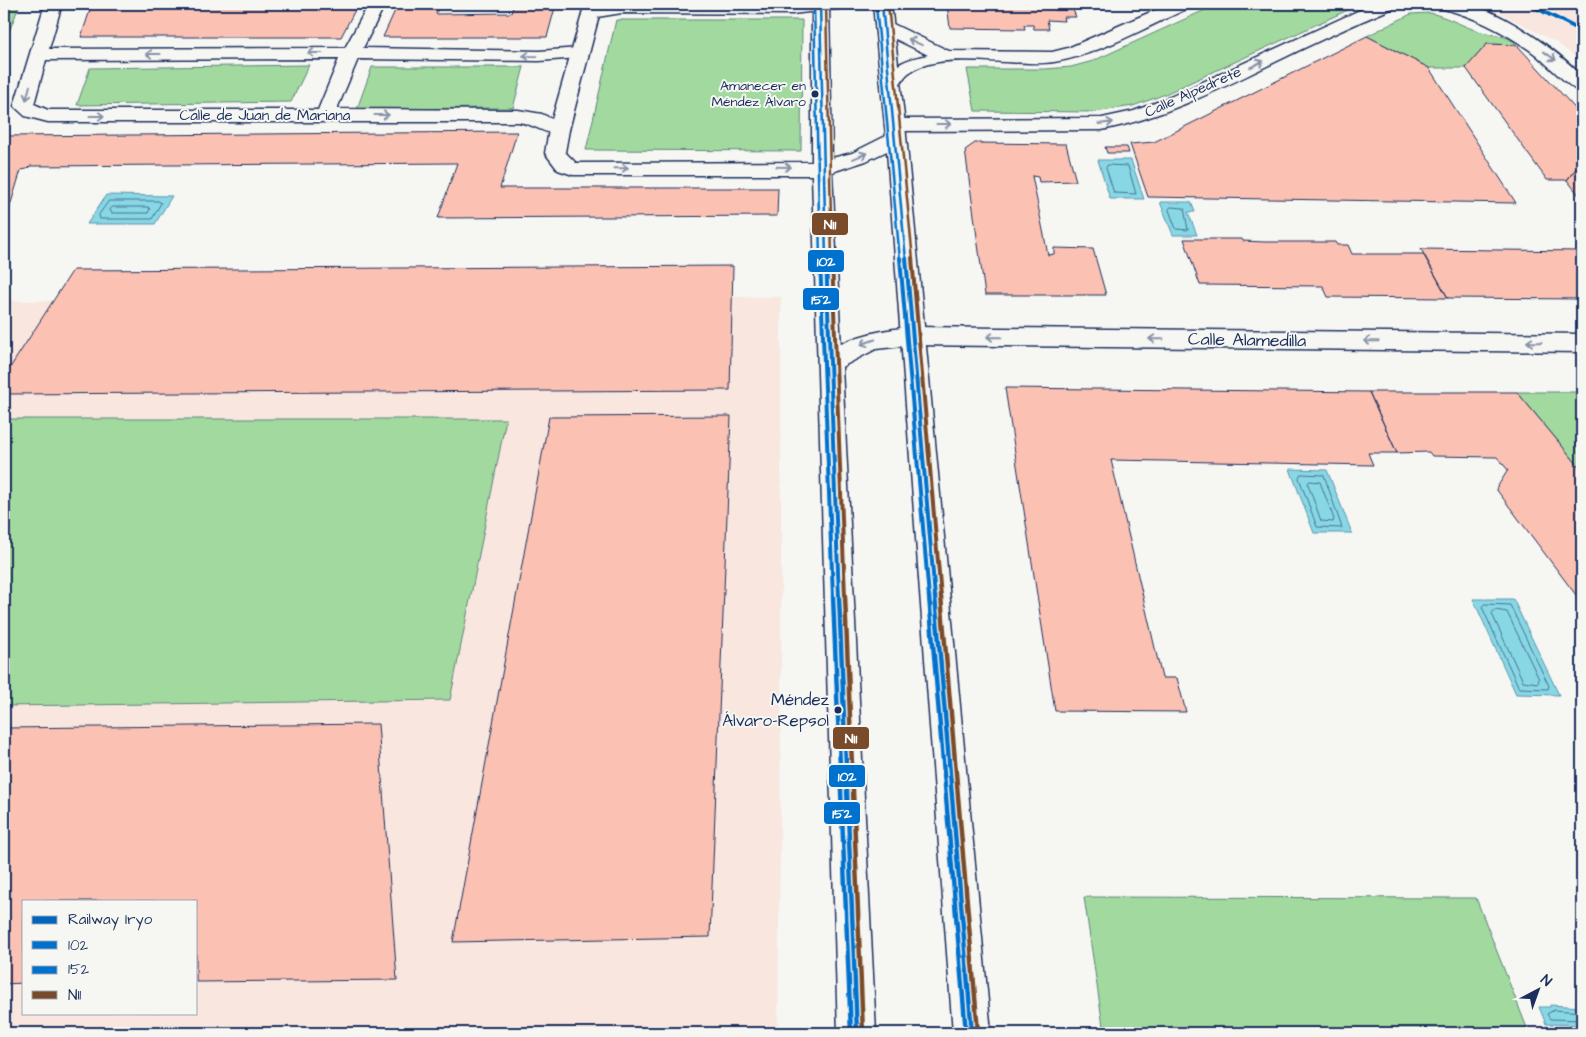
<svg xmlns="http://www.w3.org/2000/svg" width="1586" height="1037" font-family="'Architects Daughter',sans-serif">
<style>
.built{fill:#f8e6df;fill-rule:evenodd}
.green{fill:#a2d99e;stroke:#5e847e}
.water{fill:#88d7e4;stroke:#5c94ae}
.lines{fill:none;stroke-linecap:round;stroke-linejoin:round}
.shore{stroke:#477294;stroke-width:1}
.building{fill:#fbc1b2;stroke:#1b2f5e}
.service-casing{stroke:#1b2f5e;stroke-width:4}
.minor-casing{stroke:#1b2f5e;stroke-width:3}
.secondary-casing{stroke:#1b2f5e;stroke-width:3}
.service{fill:#f6f6f2;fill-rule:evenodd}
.minor{fill:#f6f6f2;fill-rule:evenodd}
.secondary{fill:#f6f6f2;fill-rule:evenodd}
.bus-1-far2-casing{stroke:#f6f6f2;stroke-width:5}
.bus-1-far1-casing{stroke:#f6f6f2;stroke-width:8}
.bus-1-casing{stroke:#f6f6f2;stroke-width:8}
.bus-2-far2-casing{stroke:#f6f6f2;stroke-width:5}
.bus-2-far1-casing{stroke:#f6f6f2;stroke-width:8}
.bus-2-casing{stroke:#f6f6f2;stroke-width:8}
.bus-3-far2-casing{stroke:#f6f6f2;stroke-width:5}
.bus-3-far1-casing{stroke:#f6f6f2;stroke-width:8}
.bus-3-casing{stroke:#f6f6f2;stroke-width:8}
.bus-1-far2{stroke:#0072ce;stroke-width:2.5}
.bus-1-far1{stroke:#0072ce;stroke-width:4}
.bus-1{stroke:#0072ce;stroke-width:4.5}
.bus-2-far2{stroke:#0072ce;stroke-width:2.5}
.bus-2-far1{stroke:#0072ce;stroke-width:4}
.bus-2{stroke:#0072ce;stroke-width:4.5}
.bus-3-far2{stroke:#7a4b2a;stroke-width:2.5}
.bus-3-far1{stroke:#7a4b2a;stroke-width:4}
.bus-3{stroke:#7a4b2a;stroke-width:4.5}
.rail-1-casing{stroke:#f6f6f2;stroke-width:6}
.rail-1{stroke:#0065bd;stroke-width:4}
.oneway{stroke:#8892a8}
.bus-dot{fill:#1b2f5e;stroke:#f6f6f2;stroke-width:2}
.labels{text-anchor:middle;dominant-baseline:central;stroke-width:4;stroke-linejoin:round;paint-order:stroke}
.far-bus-label{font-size:14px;fill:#1b2f5e;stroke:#f6f6f2;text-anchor:end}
.far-street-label{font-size:15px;fill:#1b2f5e;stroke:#f6f6f2}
.bus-label{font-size:17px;fill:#1b2f5e;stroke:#f6f6f2;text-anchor:end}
.street-label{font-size:18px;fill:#1b2f5e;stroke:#f6f6f2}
.line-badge{stroke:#f6f6f2;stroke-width:2}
.badge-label{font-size:14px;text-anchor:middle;font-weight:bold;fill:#fff}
</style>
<rect width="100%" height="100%" fill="#f6f6f2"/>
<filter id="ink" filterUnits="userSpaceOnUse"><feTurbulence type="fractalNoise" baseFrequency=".02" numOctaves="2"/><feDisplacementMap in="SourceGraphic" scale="10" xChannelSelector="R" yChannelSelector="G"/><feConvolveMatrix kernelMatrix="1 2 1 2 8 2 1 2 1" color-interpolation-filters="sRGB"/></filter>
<g filter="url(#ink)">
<path class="built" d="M 1483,4 L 1582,4 L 1582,62 L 1556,42 Z
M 781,297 L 781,714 L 778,1033 L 4,1033 L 4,301 ZM 24,901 L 196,901 L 196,1013 L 24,1013 Z"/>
<path class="green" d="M 4,4 L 20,4 L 4,44 Z
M 1218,4 L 1361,4 L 1163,95 L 1133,106 L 1095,112 L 975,111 L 967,69 L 1045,69 L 1071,67 L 1093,61 Z
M 1430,13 C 1448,17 1464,27 1481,32 C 1493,35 1509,35 1517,45 L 1487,44 L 1466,68 L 1429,68 L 1367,36 L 1411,14 Z
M 616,20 L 802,20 L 801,151 L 586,150 Z
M 309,65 L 291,102 L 77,105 L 90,68 Z
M 372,67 L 524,67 L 513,108 L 357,109 Z
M 1517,392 L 1582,392 L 1582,470 Z
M 4,419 L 506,419 L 450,700 L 4,706 Z
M 1084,897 L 1476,898 L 1529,1033 L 1104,1033 Z"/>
<path class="water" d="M 1098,160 L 1131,160 L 1144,199 L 1110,199 Z
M 106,195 L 172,196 L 155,224 L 87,224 Z
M 1160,202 L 1191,202 L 1195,212 L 1188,212 L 1197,235 L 1173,235 Z
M 1290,469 L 1327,470 L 1352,533 L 1314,533 Z
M 1473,599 L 1513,599 L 1559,695 L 1516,694 Z
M 1550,1005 L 1582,1007 L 1582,1025 L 1546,1024 L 1539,1007 L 1550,1007 Z"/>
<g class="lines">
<path class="shore" d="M 1108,165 L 1128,166 L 1136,194 L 1114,193 L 1106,168 Z
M 109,201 L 159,201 L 161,203 L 152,219 L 100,219 L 99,215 Z
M 113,207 L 148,207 L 150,209 L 148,213 L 112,213 L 110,210 Z
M 1171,207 L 1184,208 L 1188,230 L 1176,229 L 1169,210 Z
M 1301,474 L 1324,475 L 1342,528 L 1317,527 L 1299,478 Z
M 1310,481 L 1320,482 L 1334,519 L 1333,522 L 1321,521 L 1308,484 Z
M 1485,604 L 1510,605 L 1549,686 L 1548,689 L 1519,688 L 1482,607 Z
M 1495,610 L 1507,612 L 1539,679 L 1538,683 L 1523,681 L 1492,614 Z
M 1582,1012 L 1554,1010 L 1547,1014 L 1550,1019 L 1582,1020"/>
</g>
<path class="building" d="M 92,4 L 358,4 L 341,37 L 81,37 Z
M 398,4 L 440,4 L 436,14 L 511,13 L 514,4 L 556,4 L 547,37 L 383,37 Z
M 947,4 L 1091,4 L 1092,6 L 1054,6 L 1055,10 L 1073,10 L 1076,17 L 1063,17 L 1064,21 L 1047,20 L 1049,29 L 1034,29 L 1033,25 L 1024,25 L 1025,29 L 950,28 Z
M 1367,36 L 1429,68 L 1516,203 L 1148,197 L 1130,144 L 1154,142 Z
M 1487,44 L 1517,45 L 1582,116 L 1582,161 L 1567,180 L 1547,180 L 1466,68 Z
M 517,132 L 500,188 L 778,188 L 777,216 L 438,218 L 457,163 L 30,166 L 27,169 L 21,170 L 4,226 L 4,136 Z
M 975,143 L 1066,144 L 1076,181 L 1039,182 L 1038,177 L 1032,176 L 1048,255 L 1054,254 L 1054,248 L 1093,249 L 1106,295 L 985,295 L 965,150 Z
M 1105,147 L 1127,147 L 1129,153 L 1107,153 Z
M 1582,161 L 1582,199 L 1567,180 Z
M 1184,239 L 1242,239 L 1243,241 L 1265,242 L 1335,242 L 1337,245 L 1348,245 L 1352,254 L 1423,254 L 1448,298 L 1328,297 L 1323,286 L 1200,285 Z
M 1421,249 L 1582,251 L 1582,299 L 1448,298 Z
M 733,266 L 730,390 L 4,394 L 4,377 L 73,270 Z
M 1005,388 L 1369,392 L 1397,453 L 1368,453 L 1373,465 L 1111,460 L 1162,678 L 1177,678 L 1186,712 L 1055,711 Z
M 1369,392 L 1517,392 L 1582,470 L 1582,603 L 1496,489 L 1508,470 L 1497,457 L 1432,456 L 1429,452 L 1397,453 Z
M 731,416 L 710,937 L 453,942 L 549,417 Z
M 378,724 L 397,980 L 196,982 L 196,901 L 24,901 L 24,983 L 4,984 L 4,728 Z"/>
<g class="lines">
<g class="service-casing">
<path id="service" d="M 817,4 L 854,4 C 847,9 822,11 815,6 Z"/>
</g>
<g class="minor-casing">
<path id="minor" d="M 45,4 L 62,4 L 49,49 L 345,48 L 369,4 L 385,4 L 363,48 L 539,51 L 579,48 L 585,49 L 588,53 L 585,57 L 579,58 L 539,61 L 358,59 L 337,109 L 518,110 L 542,114 L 566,126 L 569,130 L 566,134 C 550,138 535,124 518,122 L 48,122 L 25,116 L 14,106 ZM 339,59 L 318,110 L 48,110 L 34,104 L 46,60 Z
M 616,4 L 827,4 L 829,6 L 826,10 L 792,14 L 622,13 L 591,18 L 585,17 L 582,13 L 585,9 Z
M 1169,4 L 1192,4 L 1189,8 C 1148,26 1098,55 1054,62 C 1015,68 944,49 910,72 C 905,75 902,81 898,86 L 884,86 L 882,82 C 894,63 907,59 928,55 L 879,31 L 876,27 L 879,23 L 891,23 L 949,51 L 1052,52 L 1068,48 Z
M 1373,4 L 1396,4 L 1393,8 C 1350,26 1307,46 1265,67 C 1212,93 1160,118 1102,130 L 895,131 L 888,129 L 885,125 L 888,121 L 895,119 L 1102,118 L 1134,111 L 1170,97 Z
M 1437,4 C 1446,3 1456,3 1464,4 C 1499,8 1558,51 1582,76 L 1582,93 C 1571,90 1544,60 1531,51 C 1503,31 1473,16 1440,8 Z
M 912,327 L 1582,334 L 1582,352 L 912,345 L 876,349 L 830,373 L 821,370 L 818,364 C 832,338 885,329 912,327 Z"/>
</g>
<g class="secondary-casing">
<path id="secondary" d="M 585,4 L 602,4 L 569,130 L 565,152 L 576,163 L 812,162 L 812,4 L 829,4 L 832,158 L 852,153 L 886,136 L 873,4 L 891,4 L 905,125 L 991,1033 L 953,1033 L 887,151 L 866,161 L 832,172 L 876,1033 L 838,1033 L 812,175 L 573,175 L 558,170 L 545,153 L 549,130 Z"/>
</g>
<use href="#service" class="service"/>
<use href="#minor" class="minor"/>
<use href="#secondary" class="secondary"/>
<g class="bus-1-far2-casing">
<path id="bus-1-far2" d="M 820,4 L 826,260
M 882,4 L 906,260"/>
</g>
<g class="bus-1-far1-casing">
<path id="bus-1-far1" d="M 826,258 L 839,597
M 906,258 L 935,597"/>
</g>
<g class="bus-1-casing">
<path id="bus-1" d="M 839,596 L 857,1033
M 935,596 L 972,1033"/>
</g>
<g class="bus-2-far2-casing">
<path id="bus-2-far2" d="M 814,4 L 820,260
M 876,5 L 900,260"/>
</g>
<g class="bus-2-far1-casing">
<path id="bus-2-far1" d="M 820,258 L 833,597
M 900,258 L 929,597"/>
</g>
<g class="bus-2-casing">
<path id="bus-2" d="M 833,596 L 851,1033
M 929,596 L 966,1033"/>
</g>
<g class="bus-3-far2-casing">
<path id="bus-3-far2" d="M 826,4 L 832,260
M 888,4 L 913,260"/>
</g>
<g class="bus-3-far1-casing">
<path id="bus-3-far1" d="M 832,258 L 845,597
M 912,258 L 941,597"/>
</g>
<g class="bus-3-casing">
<path id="bus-3" d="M 845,596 L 863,1033
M 941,596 L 978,1032"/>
</g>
<use href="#bus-1-far2" class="bus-1-far2"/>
<use href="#bus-1-far1" class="bus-1-far1"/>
<use href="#bus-1" class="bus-1"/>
<use href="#bus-2-far2" class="bus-2-far2"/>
<use href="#bus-2-far1" class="bus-2-far1"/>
<use href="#bus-2" class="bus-2"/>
<use href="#bus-3-far2" class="bus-3-far2"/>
<use href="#bus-3-far1" class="bus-3-far1"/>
<use href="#bus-3" class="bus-3"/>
<g class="rail-1-casing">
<path id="rail-1" d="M 1528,4 L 1582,31"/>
</g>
<use href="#rail-1" class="rail-1"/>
</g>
<defs><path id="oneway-shaft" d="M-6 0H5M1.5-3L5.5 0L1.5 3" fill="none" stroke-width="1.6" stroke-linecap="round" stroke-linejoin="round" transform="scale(1.25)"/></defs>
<g class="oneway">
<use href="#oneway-shaft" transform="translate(915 42) rotate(-155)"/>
<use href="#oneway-shaft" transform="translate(315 53) rotate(180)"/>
<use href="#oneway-shaft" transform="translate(153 54) rotate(180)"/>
<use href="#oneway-shaft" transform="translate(530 56) rotate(-179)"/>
<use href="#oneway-shaft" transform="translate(1550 56) rotate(36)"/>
<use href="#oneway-shaft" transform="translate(1257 64) rotate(-26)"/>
<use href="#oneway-shaft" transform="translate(28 93) rotate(105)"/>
<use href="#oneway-shaft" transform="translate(382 115)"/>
<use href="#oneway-shaft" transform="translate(97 116)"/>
<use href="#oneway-shaft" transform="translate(1106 123) rotate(-7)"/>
<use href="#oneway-shaft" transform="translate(944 124)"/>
<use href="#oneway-shaft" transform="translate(860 156) rotate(-23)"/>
<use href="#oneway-shaft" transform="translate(784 167) rotate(1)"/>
<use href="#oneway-shaft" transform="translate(621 168) rotate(-1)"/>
<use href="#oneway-shaft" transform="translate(994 337) rotate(-179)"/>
<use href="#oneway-shaft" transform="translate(1156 339) rotate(-179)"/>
<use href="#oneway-shaft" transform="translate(1371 341) rotate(-179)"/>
<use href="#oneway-shaft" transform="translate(868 342) rotate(161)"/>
<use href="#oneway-shaft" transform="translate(1534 342) rotate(-179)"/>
</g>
</g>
<g class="bus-dot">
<circle cx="815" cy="94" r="4.5"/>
<circle cx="838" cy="710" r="4.5"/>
</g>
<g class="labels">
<g class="far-bus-label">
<text x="806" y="86">Amanecer en<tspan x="806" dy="16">Méndez Álvaro</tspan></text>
</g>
<g class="far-street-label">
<text transform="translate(1193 92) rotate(-24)">Calle Alpedrete</text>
<text x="265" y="115">Calle de Juan de Mariana</text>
</g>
<g class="bus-label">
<text x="829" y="700">Méndez<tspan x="829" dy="21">Álvaro-Repsol</tspan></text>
</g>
<g class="street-label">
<text transform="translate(1247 340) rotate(1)">Calle Alamedilla</text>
</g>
</g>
<g class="line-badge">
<rect x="811" y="212" width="38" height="24" rx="5" fill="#7a4b2a"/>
<rect x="807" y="249" width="38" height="24" rx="5" fill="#0072ce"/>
<rect x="802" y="287" width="38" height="24" rx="5" fill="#0072ce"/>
<rect x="832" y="726" width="38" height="24" rx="5" fill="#7a4b2a"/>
<rect x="828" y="764" width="38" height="24" rx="5" fill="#0072ce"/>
<rect x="823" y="801" width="38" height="24" rx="5" fill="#0072ce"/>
</g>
<g class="badge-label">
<text x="830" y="229">N11</text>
<text x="826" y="266">102</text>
<text x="821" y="304">152</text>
<text x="851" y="743">N11</text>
<text x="847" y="781">102</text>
<text x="842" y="818">152</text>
</g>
<rect width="1586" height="1037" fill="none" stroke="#f6f6f2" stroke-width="20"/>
<rect x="10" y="10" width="1566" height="1017" fill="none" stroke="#1b2f5e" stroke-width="2" filter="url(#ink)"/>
<rect x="22" y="900" width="175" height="115" fill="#f6f6f2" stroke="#9ea6b7"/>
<rect x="32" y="916" width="25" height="8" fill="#0065bd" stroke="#9ea6b7"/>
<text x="68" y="924" font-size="15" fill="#1b2f5e">Railway Iryo</text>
<rect x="32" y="941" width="25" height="8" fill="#0072ce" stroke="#9ea6b7"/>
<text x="68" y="950" font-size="15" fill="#1b2f5e">102</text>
<rect x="32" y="966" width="25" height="8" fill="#0072ce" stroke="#9ea6b7"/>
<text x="68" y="974" font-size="15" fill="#1b2f5e">152</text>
<rect x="32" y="991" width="25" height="8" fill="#7a4b2a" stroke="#9ea6b7"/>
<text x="68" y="1000" font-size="15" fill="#1b2f5e">N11</text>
<g transform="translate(1538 990) rotate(41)" stroke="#f6f6f2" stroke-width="4" paint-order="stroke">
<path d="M0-4L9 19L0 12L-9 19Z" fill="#1b2f5e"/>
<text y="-8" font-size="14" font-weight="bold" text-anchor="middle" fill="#1b2f5e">N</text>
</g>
</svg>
